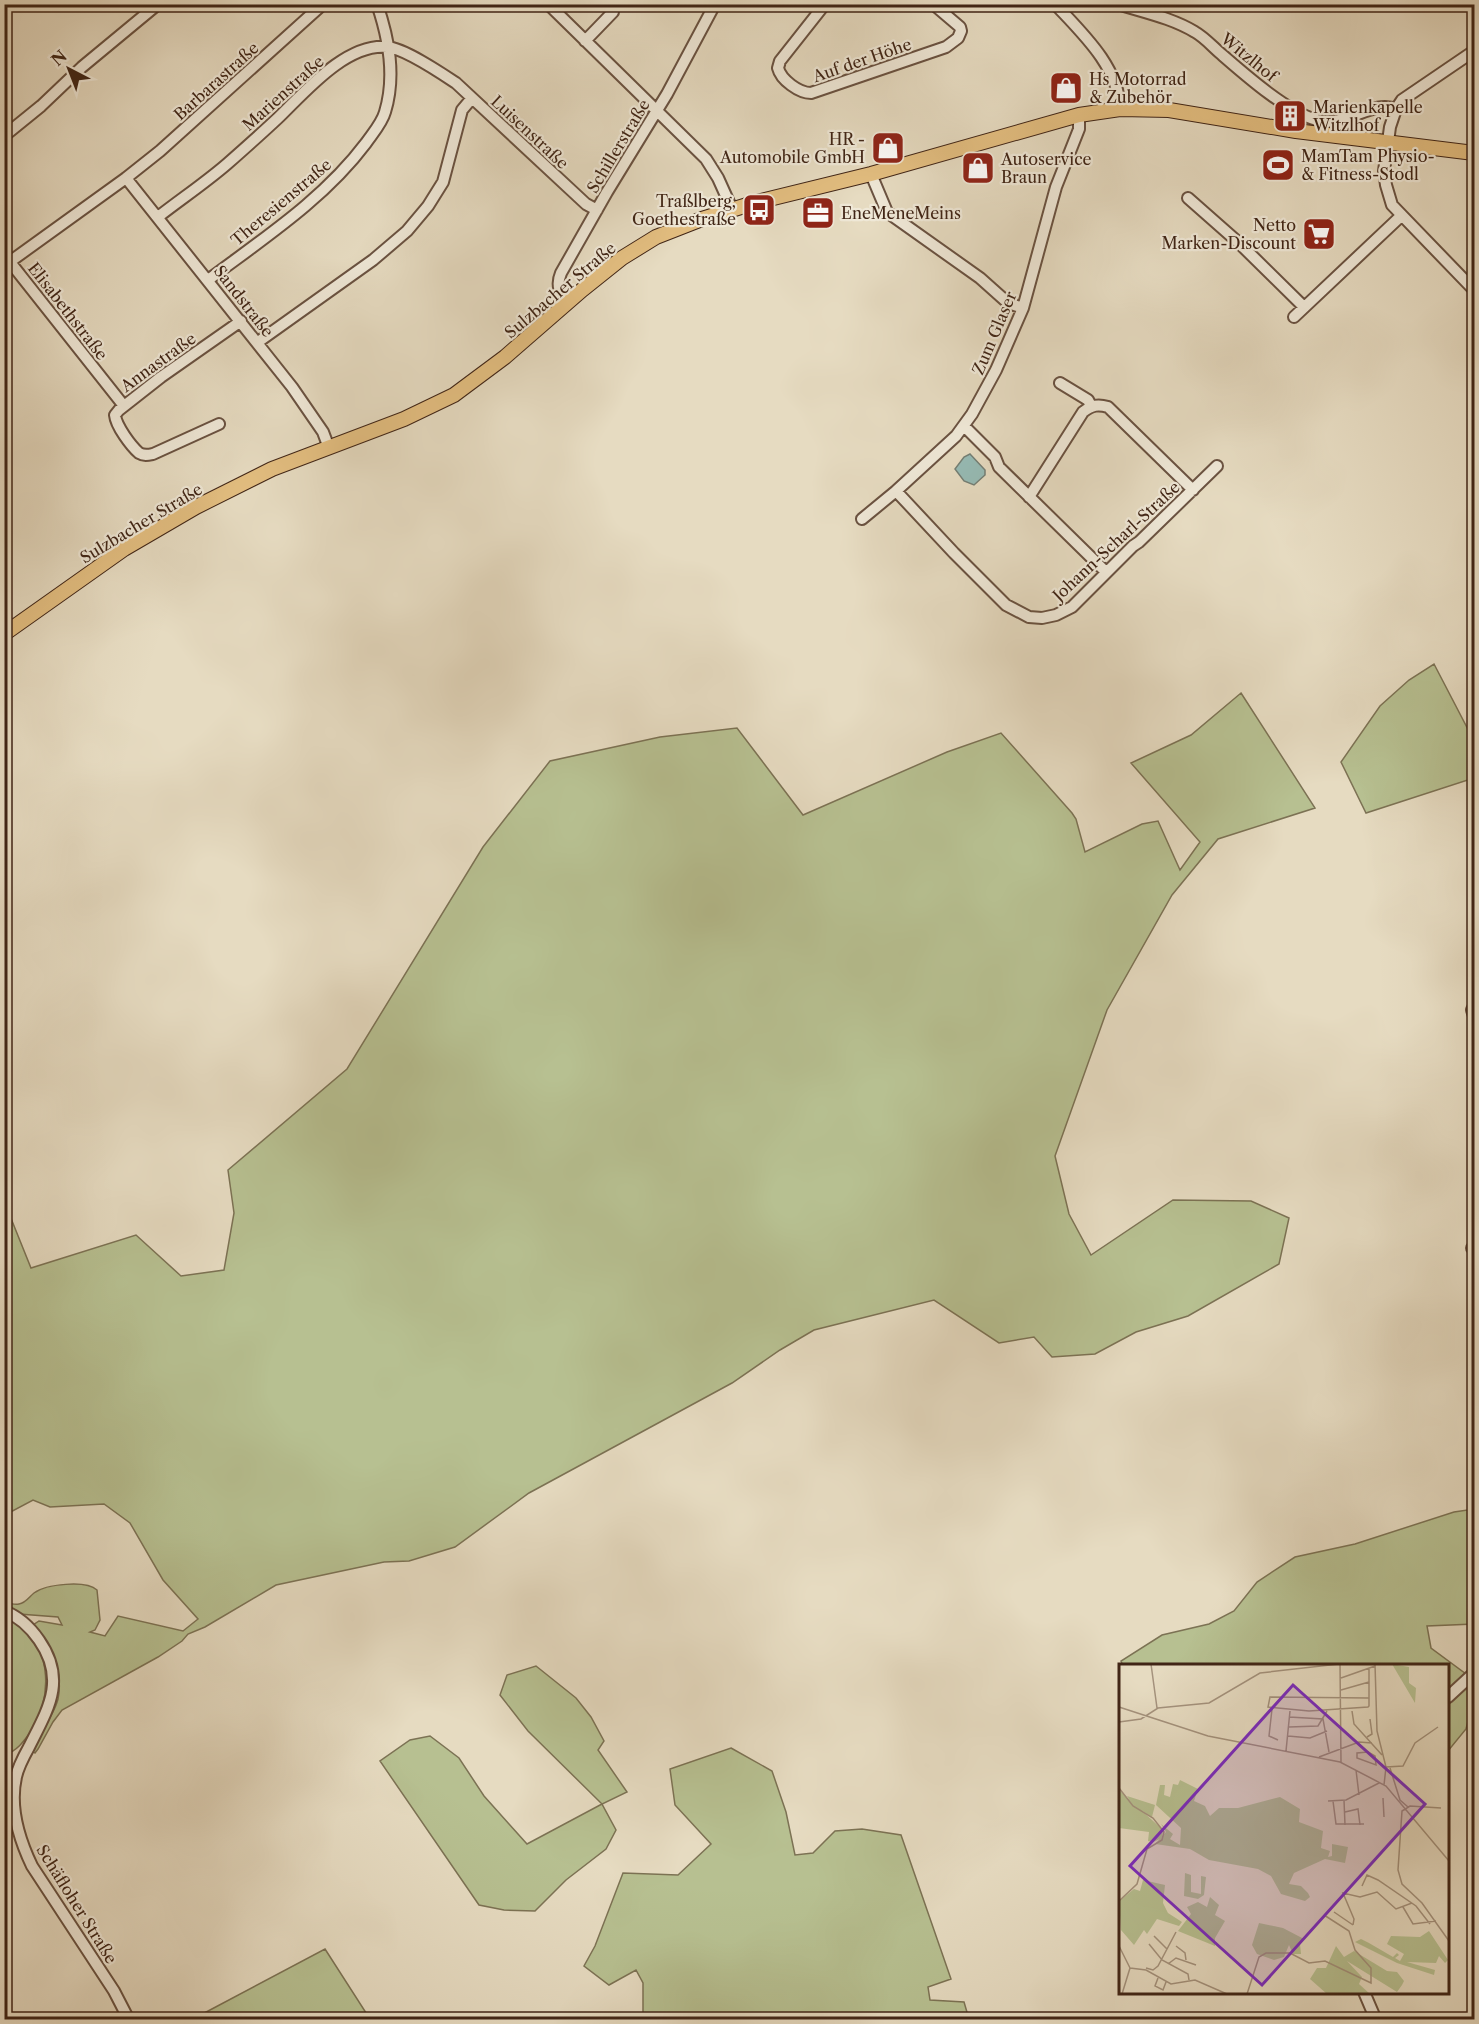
<svg xmlns="http://www.w3.org/2000/svg" width="1479" height="2024" font-family="'Libre Caslon Text',serif">
<style>
.green{fill:#b7c091;stroke:#7c7254;stroke-width:1.5}
.water{fill:#96bbb5;stroke:#747f75;stroke-width:1.5}
.lines{fill:none;stroke-linecap:round;stroke-linejoin:round}
.minor-casing{stroke:#6a5241;stroke-width:14}
.major-casing{stroke:#402516;stroke-width:16}
.minor{stroke:#efe8d7;stroke-width:10}
.major{stroke:#e3be80;stroke-width:14}
.labels{text-anchor:middle;dominant-baseline:central;stroke-width:4.5;stroke-linejoin:round;paint-order:stroke}
.street-label{font-size:16px;fill:#402516;stroke:#efe8d7}
.poi-label{font-size:16px;fill:#402516;stroke:#efe8d7;text-anchor:start}
.inset-road{fill:none;stroke:#a4927d;stroke-width:1.5}
.view{fill:#7b2cbf;fill-opacity:0.15;stroke:#7b2cbf;stroke-width:3}
.inset-edge{fill:none;stroke:#402516;stroke-width:3}
</style>
<rect width="100%" height="100%" fill="#e6dbc1"/>
<filter id="stains"><feTurbulence type="fractalNoise" baseFrequency=".00333" numOctaves="4"/><feColorMatrix values="0 0 0 0 .2 0 0 0 0 .09 0 0 0 0 .02 0 0 0 .5 -.17"/></filter>
<radialGradient id="worn" r=".72"><stop offset=".6" stop-color="#630" stop-opacity="0"/><stop offset="1" stop-color="#630" stop-opacity=".3"/></radialGradient>
<path class="green" d="M 1434,664 L 1474,741 L 1474,778 L 1366,813 L 1341,762 L 1380,706 L 1409,680 Z
M 1241,693 L 1315,808 L 1218,839 L 1172,895 L 1107,1010 L 1055,1156 L 1069,1214 L 1091,1255 L 1173,1200 L 1251,1201 L 1289,1218 L 1279,1264 L 1188,1316 L 1136,1332 L 1095,1354 L 1052,1357 L 1034,1337 L 999,1343 L 934,1300 L 814,1330 L 780,1350 L 732,1383 L 529,1493 L 455,1547 L 409,1561 L 384,1562 L 276,1585 L 205,1627 L 188,1634 L 182,1641 L 158,1657 L 62,1710 L 53,1722 L 38,1749 L 35,1753 L 32,1751 L 33,1745 C 41,1731 54,1715 58,1699 C 64,1671 49,1646 33,1625 L 39,1621 L 62,1625 L 58,1617 L 19,1614 L 5,1608 L 5,1602 C 8,1603 15,1605 19,1604 C 26,1603 29,1597 34,1593 C 46,1584 86,1580 97,1590 L 100,1620 L 95,1630 L 90,1632 L 105,1636 L 118,1616 L 183,1631 L 198,1619 L 163,1580 L 130,1523 L 104,1504 L 50,1507 L 33,1500 L 5,1515 L 4,1201 L 31,1268 L 136,1235 L 181,1276 L 224,1270 L 234,1213 L 228,1170 L 347,1069 L 483,847 L 550,761 L 660,737 L 737,728 L 803,815 L 947,752 L 1001,733 L 1072,813 L 1076,819 L 1085,852 L 1142,824 L 1158,821 L 1180,870 L 1200,842 L 1131,763 L 1191,735 Z
M 1474,1509 L 1474,1624 L 1427,1626 L 1431,1648 L 1466,1674 L 1474,1690 L 1474,1698 L 1466,1729 L 1448,1751 L 1448,1666 L 1123,1666 L 1121,1661 L 1162,1635 L 1209,1624 L 1234,1611 L 1257,1582 L 1295,1557 L 1355,1544 L 1454,1512 Z
M 4,1618 C 11,1619 15,1623 20,1627 C 53,1651 51,1698 32,1730 C 24,1741 18,1750 5,1755 Z
M 536,1666 L 576,1698 L 591,1717 L 604,1741 L 598,1750 L 627,1792 L 602,1804 L 616,1830 L 606,1849 L 566,1880 L 535,1911 L 504,1910 L 479,1905 L 380,1761 L 410,1740 L 430,1736 L 459,1758 L 484,1796 L 527,1844 L 602,1804 L 528,1731 L 500,1695 L 507,1675 Z
M 731,1748 L 772,1771 L 786,1812 L 795,1855 L 813,1853 L 835,1831 L 862,1829 L 901,1835 L 951,1979 L 928,1987 L 930,2000 L 964,2002 L 969,2019 L 643,2019 L 643,1983 L 636,1970 L 609,1985 L 584,1966 L 595,1946 L 623,1873 L 678,1875 L 711,1844 L 675,1805 L 670,1769 Z
M 325,1949 L 370,2019 L 193,2019 Z"/>
<path class="water" d="M 970,454 L 985,470 L 985,475 L 974,485 L 964,481 L 955,469 L 964,457 Z"/>
<g class="lines">
<g class="minor-casing">
<path id="minor" d="M 548,4 L 706,159 L 718,178 L 732,209
M 825,4 L 780,61 L 778,68 C 781,80 799,93 811,93 L 946,47 L 958,38 L 961,31 L 960,27 L 933,4
M 1055,4 C 1082,33 1119,67 1120,109
M 1118,4 C 1143,12 1172,18 1195,32 C 1204,37 1212,46 1220,53 C 1243,73 1288,113 1317,120 C 1347,128 1372,99 1396,109
M 585,41 L 613,12
M 1474,51 L 1402,100 L 1396,109 L 1390,127 L 1384,171 L 1386,185 L 1392,205 L 1474,290
M 4,136 L 41,106 L 82,67 L 158,4
M 871,174 L 887,212 L 980,278 L 1008,303 L 1023,308
M 126,178 L 292,387 L 323,432 L 329,448
M 1188,198 L 1239,243 L 1304,307
M 158,217 C 181,199 205,183 227,164 C 244,149 262,133 278,118 C 305,92 346,43 387,47 C 404,48 441,73 456,83 L 586,204 L 597,210
M 10,262 L 124,406
M 4,266 L 126,178 L 160,151 L 323,4
M 208,280 C 264,238 324,199 366,143 C 373,133 382,123 385,112 C 396,76 389,39 377,4
M 568,302 C 559,292 556,285 561,273 L 607,192 L 667,94 L 715,4
M 1294,317 L 1401,216
M 258,342 L 373,260 L 407,231 L 428,206 L 443,182 L 462,110 L 472,98
M 1060,383 L 1088,400 L 1091,406
M 219,424 L 153,454 C 148,455 144,456 139,453 C 131,446 116,426 115,415 L 119,410 L 161,377 L 241,321
M 964,426 L 995,457 L 999,467 L 1106,572
M 896,491 L 954,553 L 1006,605 L 1029,617 L 1042,618 L 1056,615 L 1072,607 L 1133,546 L 1139,542 L 1217,466
M 1029,497 L 1083,412 C 1092,405 1098,404 1108,407 L 1193,490
M 862,519 L 896,491 L 956,436 L 972,414 L 996,370 L 1023,308 L 1056,187 L 1079,129 L 1079,115
M 1474,1006 L 1472,1010 L 1474,1016
M 1472,1248 L 1474,1248
M 4,1611 C 20,1617 30,1627 39,1640 C 67,1680 48,1709 29,1747 C 24,1756 18,1767 16,1777 C 9,1808 19,1839 32,1866 L 114,1991 L 129,2020
M 1448,1697 L 1474,1673
M 1364,1992 L 1376,2020"/>
</g>
<g class="major-casing">
<path id="major" d="M 4,634 L 124,549 L 196,507 L 272,469 L 404,419 L 454,395 L 505,357 L 582,290 L 622,258 L 656,237 L 702,219 L 757,202 L 871,174 L 1079,115 L 1120,109 L 1169,110 L 1296,131 L 1474,153"/>
</g>
<use href="#minor" class="minor"/>
<use href="#major" class="major"/>
</g>
<defs>
<g id="shop-square" transform="scale(1.725)"><rect x="-9" y="-9" width="18" height="18" rx="4" fill="#8f2418" stroke="#efe8d7"/><path d="M-5-2.5h2.3a2.7 3.5 0 0 1 5.4 0H5L5.5 6h-11ZM-1.5-2.5h3a1.5 2.3 0 0 0-3 0Z" fill="#fff"/></g>
<g id="building-square" transform="scale(1.725)"><rect x="-9" y="-9" width="18" height="18" rx="4" fill="#8f2418" stroke="#efe8d7"/><path d="M-4-6H4V6H1V3H-1V6H-4ZM-2.5-4.3h1.7v1.8h-1.7ZM.8-4.3h1.7v1.8H.8ZM-2.5-1h1.7V.8h-1.7ZM.8-1h1.7V.8H.8Z" fill="#fff"/></g>
<g id="stadium-square" transform="scale(1.725)"><rect x="-9" y="-9" width="18" height="18" rx="4" fill="#8f2418" stroke="#efe8d7"/><path d="M0-5a6.5 5 0 1 0 0 10a6.5 5 0 1 0 0-10ZM-3.5-1.8h7v3.6h-7Z" fill="#fff"/></g>
<g id="bus-square" transform="scale(1.725)"><rect x="-9" y="-9" width="18" height="18" rx="4" fill="#8f2418" stroke="#efe8d7"/><path d="M-5-6H5V4H4V6H2V4H-2V6H-4V4H-5ZM-3.5-4V0h7V-4ZM-3.5 1.2v1.5H-2V1.2ZM2 1.2v1.5H3.5V1.2Z" fill="#fff"/></g>
<g id="office-square" transform="scale(1.725)"><rect x="-9" y="-9" width="18" height="18" rx="4" fill="#8f2418" stroke="#efe8d7"/><path d="M-6-3h4V-5.5h4V-3h4V5H-6ZM-1-4.5V-3h2v-1.5ZM-6 0V1H6V0Z" fill="#fff"/></g>
<g id="supermarket-square" transform="scale(1.725)"><rect x="-9" y="-9" width="18" height="18" rx="4" fill="#8f2418" stroke="#efe8d7"/><path d="M-6-5.5h2.5l.6 2H6L4.5 2H-2.5L-4.4-4H-6ZM-1.5 3.2a1.3 1.3 0 1 0 .1 0ZM3 3.2a1.3 1.3 0 1 0 .1 0Z" fill="#fff"/></g>
</defs>
<g fill-rule="evenodd">
<use href="#shop-square" x="1066" y="88"/>
<use href="#building-square" x="1290" y="116"/>
<use href="#shop-square" x="888" y="148"/>
<use href="#stadium-square" x="1278" y="165"/>
<use href="#shop-square" x="978" y="168"/>
<use href="#bus-square" x="759" y="210"/>
<use href="#office-square" x="818" y="213"/>
<use href="#supermarket-square" x="1319" y="234"/>
</g>
<g class="labels">
<g class="street-label">
<text transform="translate(1249 57) rotate(39)">Witzlhof</text>
<text transform="translate(862 60) rotate(-19)">Auf der Höhe</text>
<text transform="translate(216 81) rotate(-42)">Barbarastraße</text>
<text transform="translate(283 93) rotate(-42)">Marienstraße</text>
<text transform="translate(530 132) rotate(43)">Luisenstraße</text>
<text transform="translate(618 146) rotate(-59)">Schillerstraße</text>
<text transform="translate(281 202) rotate(-40)">Theresienstraße</text>
<text transform="translate(560 290) rotate(-40)">Sulzbacher Straße</text>
<text transform="translate(244 301) rotate(52)">Sandstraße</text>
<text transform="translate(68 311) rotate(52)">Elisabethstraße</text>
<text transform="translate(994 333) rotate(-67)">Zum Glaser</text>
<text transform="translate(158 362) rotate(-36)">Annastraße</text>
<text transform="translate(141 523) rotate(-31)">Sulzbacher Straße</text>
<text transform="translate(1116 541) rotate(-43)">Johann-Scharl-Straße</text>
<text transform="translate(77 1904) rotate(58)">Schäfloher Straße</text>
</g>
<g class="poi-label">
<text x="1089" y="79">Hs Motorrad<tspan x="1089" dy="18">&amp; Zubehör</tspan></text>
<text x="1313" y="107">Marienkapelle<tspan x="1313" dy="18">Witzlhof</tspan></text>
<text x="865" y="139" text-anchor="end">HR -<tspan x="865" dy="18">Automobile GmbH</tspan></text>
<text x="1301" y="156">MamTam Physio-<tspan x="1301" dy="18">&amp; Fitness-Stodl</tspan></text>
<text x="1001" y="159">Autoservice<tspan x="1001" dy="18">Braun</tspan></text>
<text x="736" y="201" text-anchor="end">Traßlberg,<tspan x="736" dy="18">Goethestraße</tspan></text>
<text x="841" y="213">EneMeneMeins</text>
<text x="1296" y="225" text-anchor="end">Netto<tspan x="1296" dy="18">Marken-Discount</tspan></text>
</g>
</g>
<g transform="translate(1119 1664)">
<rect width="330" height="330" fill="#e6dbc1"/>
<path d="M 273,0 L 290,3 L 290,19 L 297,24 L 296,39 ZM 61,116 L 79,125 L 75,137 L 86,142 L 91,152 L 100,144 L 119,144 L 161,133 L 181,145 L 180,158 L 204,167 L 202,184 L 211,187 L 209,193 L 213,192 L 213,180 L 229,183 L 226,199 L 206,195 L 175,209 L 170,220 L 182,222 L 189,229 L 191,233 L 186,237 L 162,230 L 152,212 L 139,205 L 90,196 L 71,185 L 36,180 L 47,168 L 42,160 L 54,170 L 51,175 L 61,181 L 62,164 L 37,141 L 41,121 L 46,121 L 45,131 L 51,133 L 54,120 L 59,121 ZM 0,126 L 44,166 L 43,174 L 34,178 L 29,177 L 30,168 L 0,164 ZM 8,132 L 36,141 L 33,153 L 14,141 ZM 66,209 L 72,211 L 72,228 L 82,230 L 82,212 L 87,213 L 85,231 L 79,235 L 65,232 ZM 24,216 L 46,221 L 44,239 L 49,249 L 63,258 L 60,262 L 38,255 L 28,270 L 25,266 L 15,281 L 2,266 L 0,237 L 15,225 L 21,227 ZM 91,233 L 100,241 L 96,251 L 106,257 L 96,274 L 96,282 L 59,267 L 72,250 L 68,243 L 79,238 L 88,243 ZM 140,259 L 164,264 L 185,275 L 181,280 L 182,290 L 174,290 L 170,281 L 165,293 L 155,296 L 138,290 L 133,281 ZM 310,267 L 329,296 L 326,299 L 320,292 L 317,299 L 288,298 L 316,306 L 315,311 L 278,299 L 236,278 L 242,275 L 250,279 L 274,293 L 278,289 L 280,291 L 276,294 L 281,297 L 285,290 L 268,280 L 272,272 L 301,273 ZM 217,282 L 225,293 L 235,287 L 268,307 L 278,308 L 285,317 L 283,321 L 278,328 L 228,297 L 243,313 L 240,320 L 251,330 L 208,330 L 191,315 L 198,304 L 207,304 Z" fill="#b7c091"/>
<path class="inset-road" d="M 32,0 L 38,44M 221,0 L 222,98M 256,0 L 258,67 L 267,103 L 265,121M 250,4 L 250,42 L 249,43 L 190,47 L 149,43 L 151,33 L 250,34M 222,14 L 256,2M 222,26 L 250,18M 0,43 L 89,72 L 221,98 L 267,122 L 330,197M 153,45 L 150,72 L 159,76M 233,47 L 235,60 L 263,91M 170,53 L 204,55 L 210,88M 0,58 L 22,55 L 39,44 L 90,39 L 141,9 L 220,0M 170,63 L 199,62 L 208,47M 169,72 L 191,74 L 208,67M 248,73 L 253,70 L 251,55M 167,87 L 171,47M 249,88 L 256,92 L 257,101 L 238,94 L 238,89 ZM 200,93 L 240,78 L 253,79M 267,103 L 284,102 L 296,79 L 319,63M 271,104 L 281,136 L 289,143M 237,106 L 240,131M 0,124 L 14,142 L 34,154 L 45,168 L 43,176 L 28,185 L 18,220 L 0,237M 264,134 L 265,153M 225,136 L 226,161M 209,137 L 227,136 L 260,119M 214,137 L 217,160 L 245,160M 322,144 L 291,142 L 283,147 L 279,206 L 283,220 L 303,239 L 330,277M 226,148 L 239,145 L 241,161M 243,222 L 248,211 L 259,216 L 297,242 L 311,260M 284,243 L 294,260 L 317,257M 215,248 L 234,261M 234,261 L 235,255 L 224,229 L 241,233 L 258,228 L 277,245 L 293,239M 35,272 L 48,285M 30,280 L 43,296 L 69,310 L 70,316M 0,282 L 11,304 L 3,330M 57,282 L 66,289 L 67,296M 49,300 L 57,294 L 77,301M 11,304 L 27,306 L 52,320 L 76,316 L 108,330M 27,304 L 34,306 L 39,302 L 57,268M 39,314 L 36,322 L 44,326 L 47,318M 128,330 L 140,293 L 147,289 L 171,289 L 190,299 L 206,297 L 252,319 L 252,304 L 236,286 L 230,267 L 205,251"/>
<path class="view" d="M 174,21 L 306,140 L 143,321 L 11,202 Z"/>
<rect width="330" height="330" class="inset-edge"/>
</g>
<rect width="1479" height="2024" fill="none" stroke="#e6dbc1" stroke-width="24"/>
<rect x="6" y="6" width="1467" height="2012" fill="none" stroke="#402516" stroke-width="3"/>
<rect x="12" y="12" width="1455" height="2000" fill="none" stroke="#402516" stroke-width="1.5"/>
<g transform="translate(69 69) rotate(318)" stroke="#efe8d7" stroke-width="4.5" paint-order="stroke">
<path d="M0-4.5L10 22L0 15L-10 22Z" fill="#402516"/>
<text y="-9" font-size="16" font-weight="bold" text-anchor="middle" fill="#402516">N</text>
</g>
<rect width="100%" height="100%" filter="url(#stains)"/>
<rect width="100%" height="100%" fill="url(#worn)"/>
</svg>
